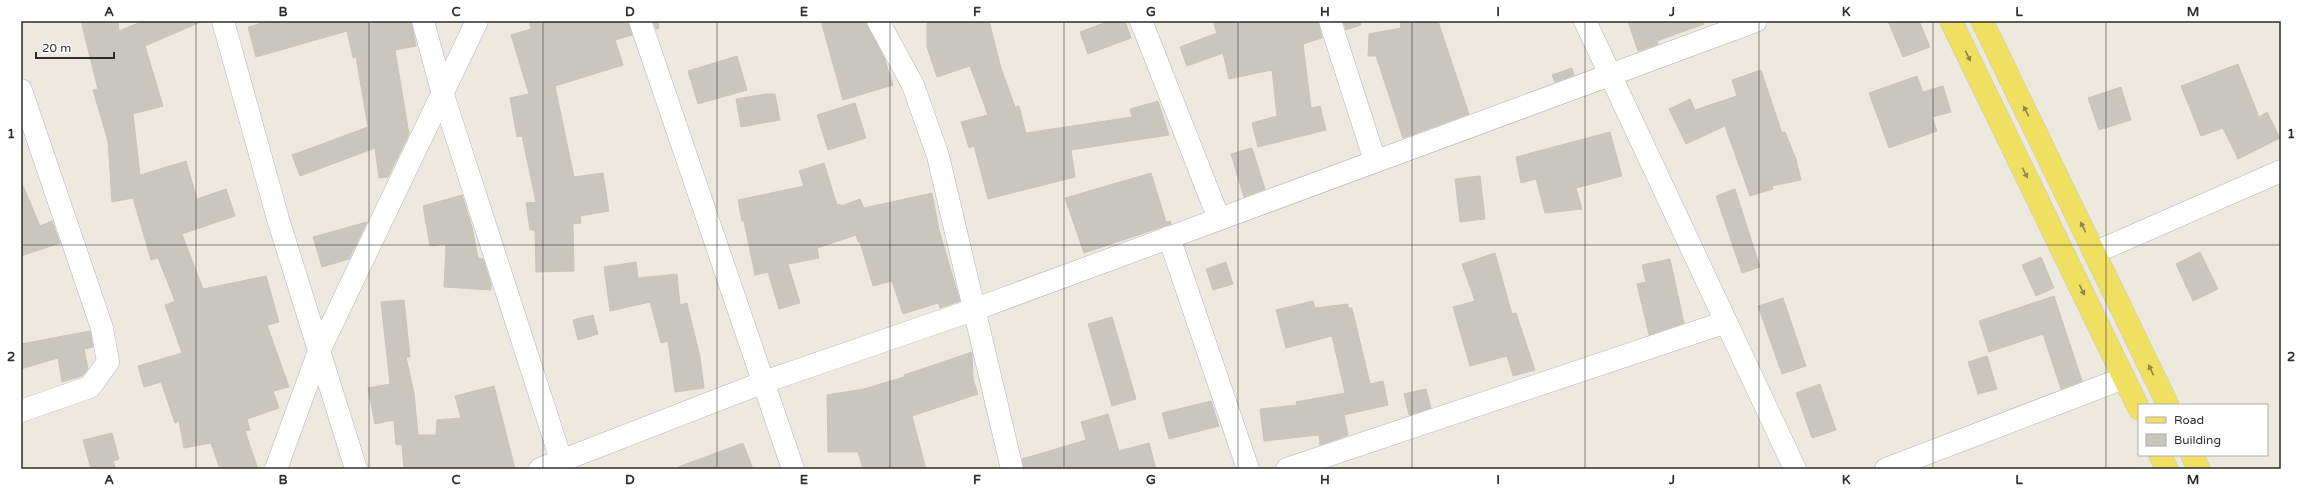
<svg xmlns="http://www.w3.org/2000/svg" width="2302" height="490" font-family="'Varela Round',sans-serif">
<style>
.building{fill:#c9c6be;stroke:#c9c5b8}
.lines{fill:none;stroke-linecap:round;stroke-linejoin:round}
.minor-casing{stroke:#b2b3c0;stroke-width:23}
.major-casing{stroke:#c8c8c8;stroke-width:23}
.minor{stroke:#fff;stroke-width:22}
.major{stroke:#f0e061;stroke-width:22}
.oneway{fill:#8e8646}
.grid{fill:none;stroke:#2c2c2c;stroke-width:1;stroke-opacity:0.55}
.neatline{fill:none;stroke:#2c2c2c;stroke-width:1.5}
.grid-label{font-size:13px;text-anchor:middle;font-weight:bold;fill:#2c2c2c}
</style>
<rect width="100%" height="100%" fill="#eee9df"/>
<path class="building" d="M 81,21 L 118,21 L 119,31 L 143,21 L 203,21 L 145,46 L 163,106 L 133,114 L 140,175 L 186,161 L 197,199 L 226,189 L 235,216 L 182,234 L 203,289 L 266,276 L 279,322 L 267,325 L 289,387 L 273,391 L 279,408 L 247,419 L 250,430 L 245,431 L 258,469 L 220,469 L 211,443 L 184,448 L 179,421 L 175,423 L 161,382 L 144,387 L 138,366 L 182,353 L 165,305 L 175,301 L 158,258 L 151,260 L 133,198 L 112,202 L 108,141 L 93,90 L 98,89 Z
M 269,21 L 411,21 L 416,46 L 395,50 L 409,134 L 388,177 L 379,178 L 375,148 L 300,176 L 292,155 L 368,127 L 356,57 L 353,58 L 347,31 L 256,57 L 248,27 Z
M 529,21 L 628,21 L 632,35 L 615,40 L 623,65 L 555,86 L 574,177 L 603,173 L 609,211 L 580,216 L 581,223 L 573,224 L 574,271 L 536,272 L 535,230 L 530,230 L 526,203 L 536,202 L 522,136 L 517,137 L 510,98 L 529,94 L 511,35 L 531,29 Z
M 653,21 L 658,21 L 659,28 L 656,29 Z
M 821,21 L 866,21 L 885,60 L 893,85 L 843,100 Z
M 927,21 L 989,21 L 1001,68 L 1015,107 L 1019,106 L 1026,133 L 1132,117 L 1130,109 L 1158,101 L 1169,135 L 1071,150 L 1075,177 L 988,199 L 974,146 L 969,148 L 961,122 L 988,115 L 970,66 L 937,77 L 927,47 Z
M 1109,21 L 1125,21 L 1131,38 L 1088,54 L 1080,32 Z
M 1213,21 L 1318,21 L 1322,38 L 1303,44 L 1311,108 L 1320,106 L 1326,130 L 1258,147 L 1252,123 L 1277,116 L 1272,70 L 1229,79 L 1223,53 L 1187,66 L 1180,47 L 1217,33 Z
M 1343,21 L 1360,21 L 1361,25 L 1346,30 Z
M 1400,21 L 1438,21 L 1469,114 L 1403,138 L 1376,56 L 1368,56 L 1369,34 L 1401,28 Z
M 1628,21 L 1703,21 L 1704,24 L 1657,41 L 1658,44 L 1638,51 Z
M 1888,21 L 1919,21 L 1930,47 L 1903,57 Z
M 737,56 L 747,90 L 698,104 L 688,71 Z
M 2238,64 L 2259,117 L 2267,112 L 2280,138 L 2238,159 L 2223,128 L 2201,136 L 2181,86 Z
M 1572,68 L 1574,75 L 1555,82 L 1552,75 Z
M 1761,70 L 1782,133 L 1785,132 L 1796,159 L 1801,180 L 1772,186 L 1773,189 L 1750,196 L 1725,126 L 1686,144 L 1669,109 L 1690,99 L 1695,110 L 1737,96 L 1732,80 Z
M 1917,76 L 1923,92 L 1943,86 L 1951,112 L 1932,117 L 1937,131 L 1889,148 L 1869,93 Z
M 2121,87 L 2131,120 L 2099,130 L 2088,98 Z
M 766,94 L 775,94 L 780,120 L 741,127 L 736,99 Z
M 855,103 L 866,138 L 828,150 L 817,115 Z
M 1610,132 L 1622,176 L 1576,188 L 1582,209 L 1545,213 L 1536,179 L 1521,183 L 1516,157 Z
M 1252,148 L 1265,189 L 1244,197 L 1231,154 Z
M 824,163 L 837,205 L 840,204 L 841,206 L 860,199 L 864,208 L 932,193 L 939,230 L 960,301 L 940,308 L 938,303 L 903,314 L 892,281 L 873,286 L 860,242 L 858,242 L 856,235 L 817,248 L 819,258 L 788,264 L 800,303 L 779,309 L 768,272 L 755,275 L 744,221 L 742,221 L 738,200 L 804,186 L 799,171 Z
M 1151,173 L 1166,222 L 1170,221 L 1171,224 L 1084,253 L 1065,198 Z
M 1480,176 L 1485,219 L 1460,222 L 1455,179 Z
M 21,181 L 40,226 L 52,221 L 60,243 L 21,256 Z
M 1735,189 L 1760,267 L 1742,273 L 1716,196 Z
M 462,195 L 472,227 L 478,258 L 483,259 L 491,284 L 491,290 L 444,287 L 446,244 L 430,246 L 423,206 Z
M 367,222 L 349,259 L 322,267 L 313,237 Z
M 2200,252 L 2218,289 L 2193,301 L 2176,264 Z
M 1495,253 L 1512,314 L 1516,313 L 1535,370 L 1513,376 L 1507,356 L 1470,366 L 1453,307 L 1475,301 L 1462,264 Z
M 2041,257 L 2054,288 L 2036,296 L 2022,265 Z
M 1670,259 L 1684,323 L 1649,335 L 1637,284 L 1646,282 L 1642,265 Z
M 636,262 L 638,278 L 677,274 L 680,305 L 687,303 L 700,357 L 704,388 L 675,392 L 668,341 L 661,343 L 650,302 L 610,311 L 604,267 Z
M 1226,262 L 1233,284 L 1213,290 L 1206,269 Z
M 2054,296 L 2082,381 L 2061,389 L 2043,334 L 1989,352 L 1979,321 Z
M 1783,298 L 1806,366 L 1782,374 L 1758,306 Z
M 404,300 L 410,357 L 406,357 L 414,393 L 418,435 L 436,435 L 437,420 L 461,418 L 455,396 L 494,386 L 515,469 L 404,469 L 402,444 L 396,445 L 394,420 L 375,424 L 368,388 L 390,384 L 381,302 Z
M 1313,301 L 1315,308 L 1348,304 L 1348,308 L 1352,308 L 1370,384 L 1383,381 L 1388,405 L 1344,415 L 1348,435 L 1320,445 L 1319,435 L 1264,441 L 1260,409 L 1297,405 L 1296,402 L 1345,393 L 1332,336 L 1286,348 L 1276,310 Z
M 593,315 L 598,334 L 578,340 L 573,320 Z
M 1112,317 L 1136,399 L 1112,406 L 1088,324 Z
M 90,331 L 93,347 L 84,349 L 88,369 L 82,376 L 62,382 L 58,358 L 21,369 L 21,344 Z
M 972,352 L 973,379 L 978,394 L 912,416 L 926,469 L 863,469 L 858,452 L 828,452 L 827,395 L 864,389 L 904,377 L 904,375 Z
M 1987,356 L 1997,389 L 1978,394 L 1968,362 Z
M 1820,384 L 1836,430 L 1812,438 L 1796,393 Z
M 1426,389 L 1431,408 L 1409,415 L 1404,394 Z
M 1211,401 L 1219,426 L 1169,439 L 1162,413 Z
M 1108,414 L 1119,451 L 1149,443 L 1156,469 L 1078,469 L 1078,467 L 1071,469 L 1024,469 L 1022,459 L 1086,440 L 1081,422 Z
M 112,433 L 119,459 L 113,461 L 116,469 L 91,469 L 83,440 Z
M 743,443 L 753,469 L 678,469 L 678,467 Z"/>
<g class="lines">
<g class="minor-casing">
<path id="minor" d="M 223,21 L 278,219 L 356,469
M 423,21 L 443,95 L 564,469
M 640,21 L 793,469
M 878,21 L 913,85 L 938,156 L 1012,469
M 1141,21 L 1219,219
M 1330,21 L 1375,161
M 1585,21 L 1795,469
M 21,90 L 102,328 L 108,362 L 90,387 L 21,411
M 1169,237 L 1248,469
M 2096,252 L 2281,171
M 276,469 L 319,351 L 477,21
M 540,469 L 764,382 L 973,310 L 1756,21
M 1287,469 L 1726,322
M 1886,469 L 2124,378"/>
</g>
<g class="major-casing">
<path id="major" d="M 1951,21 L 2139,409
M 1982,21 L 2168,405
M 2160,455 L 2167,469
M 2192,455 L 2199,469"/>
</g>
<use href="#minor" class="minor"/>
<use href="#major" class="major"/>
</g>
<defs><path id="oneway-solid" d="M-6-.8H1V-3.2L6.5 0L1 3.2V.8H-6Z"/></defs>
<g class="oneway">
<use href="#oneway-solid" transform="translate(1968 56) rotate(64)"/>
<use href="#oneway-solid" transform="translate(2026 111) rotate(-116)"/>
<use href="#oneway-solid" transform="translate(2025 173) rotate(64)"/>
<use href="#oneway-solid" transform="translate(2083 227) rotate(-116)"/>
<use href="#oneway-solid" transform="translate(2082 290) rotate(64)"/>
<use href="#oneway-solid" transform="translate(2151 370) rotate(-115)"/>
</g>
<path class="grid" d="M 196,21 L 196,469M 369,21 L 369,469M 543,21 L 543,469M 717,21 L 717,469M 890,21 L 890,469M 1064,21 L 1064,469M 1238,21 L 1238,469M 1412,21 L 1412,469M 1585,21 L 1585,469M 1759,21 L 1759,469M 1933,21 L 1933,469M 2106,21 L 2106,469M 21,245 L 2281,245"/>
<rect width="2302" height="490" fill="none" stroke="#ffffff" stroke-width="44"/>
<rect x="2138" y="404" width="130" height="52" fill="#ffffff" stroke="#ababab"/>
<rect x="2146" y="417" width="20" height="6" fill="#f0e061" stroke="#ababab"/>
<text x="2174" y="424" font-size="12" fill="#2c2c2c">Road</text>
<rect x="2146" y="434" width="20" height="12" fill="#c9c6be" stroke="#ababab"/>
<text x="2174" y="444" font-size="12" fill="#2c2c2c">Building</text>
<path d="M36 52v6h78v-6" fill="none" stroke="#2c2c2c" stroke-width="2"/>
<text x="42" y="52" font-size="12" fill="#2c2c2c" stroke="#ffffff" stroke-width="3" paint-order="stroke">20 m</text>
<rect x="22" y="22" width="2258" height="446" class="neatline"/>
<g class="grid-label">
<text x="109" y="16">A</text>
<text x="283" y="16">B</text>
<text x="456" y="16">C</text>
<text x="630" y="16">D</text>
<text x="804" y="16">E</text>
<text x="977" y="16">F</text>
<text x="1151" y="16">G</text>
<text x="1325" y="16">H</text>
<text x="1498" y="16">I</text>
<text x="1672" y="16">J</text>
<text x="1846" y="16">K</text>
<text x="2019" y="16">L</text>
<text x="2193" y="16">M</text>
<text x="11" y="138">1</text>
<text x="2291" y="138">1</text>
<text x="11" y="361">2</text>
<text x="2291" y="361">2</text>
<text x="109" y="484">A</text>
<text x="283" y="484">B</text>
<text x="456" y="484">C</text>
<text x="630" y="484">D</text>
<text x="804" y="484">E</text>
<text x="977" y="484">F</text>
<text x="1151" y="484">G</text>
<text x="1325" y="484">H</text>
<text x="1498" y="484">I</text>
<text x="1672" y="484">J</text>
<text x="1846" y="484">K</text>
<text x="2019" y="484">L</text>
<text x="2193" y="484">M</text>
</g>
</svg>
